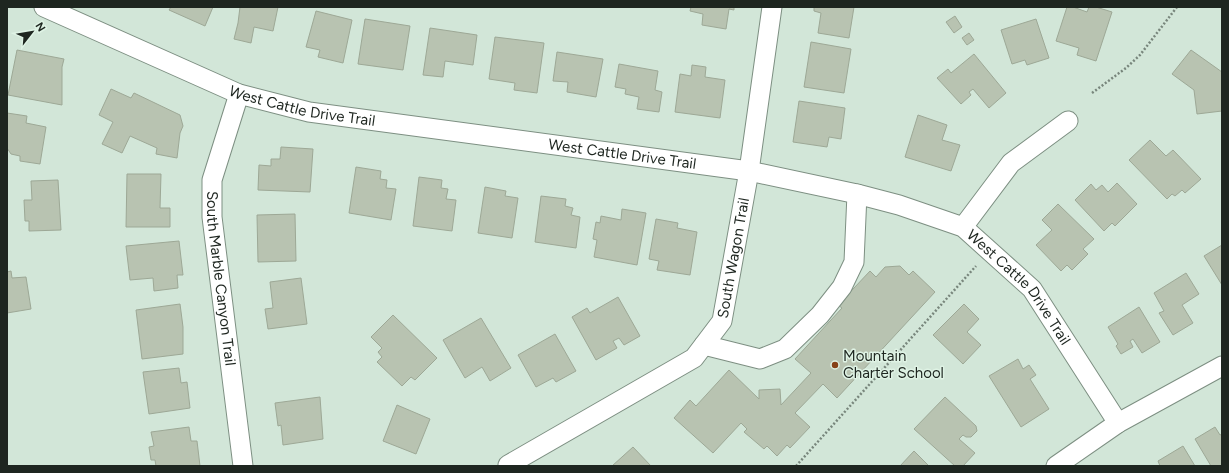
<svg xmlns="http://www.w3.org/2000/svg" width="1229" height="473" font-family="Figtree,sans-serif">
<style>
.building{fill:#b8c3b1;stroke:#9da896}
.lines{fill:none;stroke-linecap:round;stroke-linejoin:round}
.minor-casing{stroke:#7d8f82;stroke-width:21}
.path{stroke:#78867c;stroke-width:2.5;stroke-dasharray:2 2;stroke-linecap:butt}
.minor{stroke:#fff;stroke-width:19}
.poi-dot{fill:#874219;stroke:#dff3e5;stroke-width:1.5}
.labels{text-anchor:middle;dominant-baseline:central;stroke-width:3;stroke-linejoin:round;paint-order:stroke}
.street-label{font-size:15px;fill:#1e2620;stroke:#dff3e5}
.poi-label{font-size:15px;fill:#1e2620;stroke:#dff3e5;text-anchor:start}
</style>
<rect width="100%" height="100%" fill="#d2e6d8"/>
<path class="building" d="M 171,7 L 213,7 L 205,26 L 169,10 Z
M 240,7 L 278,7 L 273,31 L 254,27 L 251,43 L 234,39 L 238,23 Z
M 691,7 L 734,7 L 734,10 L 729,9 L 726,29 L 702,25 L 703,14 L 690,11 Z
M 814,7 L 854,7 L 849,38 L 818,33 L 821,13 L 814,11 Z
M 1067,7 L 1073,7 L 1087,12 L 1089,7 L 1096,7 L 1112,12 L 1096,61 L 1077,55 L 1079,48 L 1056,41 Z
M 316,11 L 352,20 L 343,63 L 318,57 L 320,50 L 306,47 Z
M 955,16 L 962,27 L 954,33 L 946,22 Z
M 365,19 L 410,26 L 403,70 L 358,64 Z
M 1036,19 L 1049,58 L 1027,65 L 1025,60 L 1012,64 L 1001,30 Z
M 430,28 L 477,35 L 473,65 L 445,61 L 443,77 L 423,75 Z
M 969,33 L 974,40 L 967,45 L 962,38 Z
M 495,37 L 544,43 L 537,93 L 514,90 L 515,83 L 489,79 Z
M 811,42 L 851,49 L 844,93 L 804,87 Z
M 17,50 L 64,59 L 62,67 L 62,105 L 8,95 Z
M 1191,50 L 1222,72 L 1222,111 L 1197,114 L 1194,90 L 1172,74 Z
M 557,52 L 603,59 L 596,97 L 567,92 L 568,82 L 553,81 Z
M 974,54 L 1006,93 L 989,108 L 973,89 L 969,92 L 971,95 L 961,104 L 937,78 L 948,69 L 951,73 Z
M 619,64 L 658,71 L 655,90 L 662,92 L 659,112 L 637,109 L 639,97 L 625,94 L 626,89 L 615,87 Z
M 692,65 L 706,67 L 705,77 L 725,80 L 720,118 L 675,112 L 680,74 L 691,76 Z
M 111,89 L 131,98 L 134,93 L 180,115 L 183,126 L 180,133 L 177,158 L 156,154 L 157,148 L 130,136 L 122,153 L 102,144 L 113,122 L 99,115 Z
M 799,101 L 845,108 L 841,139 L 829,137 L 827,147 L 793,142 Z
M 7,113 L 27,116 L 26,123 L 46,127 L 40,164 L 20,161 L 20,156 L 11,154 L 7,148 Z
M 918,115 L 947,125 L 942,140 L 960,145 L 951,171 L 905,157 Z
M 1150,140 L 1166,156 L 1173,150 L 1201,179 L 1185,193 L 1182,190 L 1175,196 L 1172,194 L 1167,199 L 1129,160 Z
M 281,147 L 313,149 L 310,192 L 258,190 L 259,165 L 271,166 L 271,159 L 280,159 Z
M 356,167 L 381,171 L 380,179 L 387,180 L 386,188 L 396,189 L 391,220 L 349,213 Z
M 127,174 L 161,174 L 160,208 L 170,208 L 170,227 L 126,227 Z
M 419,177 L 442,180 L 441,188 L 448,189 L 446,199 L 456,200 L 452,231 L 413,226 Z
M 58,180 L 61,230 L 29,231 L 29,221 L 25,221 L 24,200 L 32,200 L 31,181 Z
M 1117,183 L 1137,204 L 1115,226 L 1112,223 L 1104,231 L 1075,200 L 1091,184 L 1096,190 L 1102,185 L 1108,192 Z
M 485,187 L 506,191 L 505,196 L 518,198 L 512,238 L 478,233 Z
M 541,196 L 566,199 L 565,206 L 573,208 L 571,215 L 580,217 L 576,248 L 535,242 Z
M 1058,204 L 1094,239 L 1083,249 L 1088,254 L 1072,270 L 1067,265 L 1061,271 L 1036,245 L 1052,230 L 1042,220 Z
M 622,209 L 646,213 L 637,265 L 594,257 L 597,240 L 593,239 L 596,222 L 600,223 L 601,216 L 621,220 Z
M 295,214 L 296,261 L 258,262 L 257,215 Z
M 656,219 L 678,223 L 677,228 L 697,232 L 690,275 L 657,270 L 659,261 L 649,259 Z
M 179,241 L 183,275 L 177,275 L 178,288 L 154,291 L 153,278 L 130,280 L 126,246 Z
M 1222,245 L 1222,285 L 1204,256 Z
M 900,266 L 909,275 L 913,271 L 935,292 L 837,398 L 823,384 L 795,413 L 810,427 L 790,448 L 787,445 L 777,456 L 767,446 L 764,449 L 744,432 L 747,429 L 741,423 L 713,453 L 674,418 L 690,400 L 696,406 L 729,370 L 759,399 L 759,390 L 780,389 L 781,405 L 811,373 L 795,359 L 842,308 L 838,305 L 870,271 L 876,277 L 885,267 Z
M 11,271 L 12,278 L 26,277 L 31,309 L 7,313 L 7,272 Z
M 1186,273 L 1199,294 L 1182,305 L 1193,323 L 1173,335 L 1159,313 L 1164,311 L 1154,293 Z
M 301,278 L 307,324 L 268,329 L 265,309 L 273,308 L 270,282 Z
M 618,297 L 640,336 L 624,345 L 619,338 L 613,341 L 617,348 L 596,360 L 572,317 L 587,308 L 590,313 Z
M 180,304 L 183,327 L 183,354 L 142,359 L 136,310 Z
M 964,304 L 979,319 L 967,332 L 981,345 L 963,364 L 933,335 Z
M 1139,307 L 1160,342 L 1142,353 L 1133,339 L 1130,341 L 1133,347 L 1121,354 L 1116,346 L 1118,344 L 1108,327 Z
M 393,315 L 437,358 L 415,380 L 411,377 L 402,386 L 377,362 L 382,357 L 378,352 L 382,348 L 371,337 Z
M 481,318 L 511,368 L 490,381 L 482,367 L 465,378 L 443,340 Z
M 555,334 L 576,371 L 556,382 L 553,378 L 536,387 L 518,355 Z
M 1018,359 L 1023,369 L 1029,365 L 1036,375 L 1030,379 L 1049,409 L 1021,427 L 989,376 Z
M 179,368 L 181,383 L 187,382 L 190,408 L 149,414 L 143,372 Z
M 320,397 L 323,439 L 283,445 L 281,425 L 278,426 L 275,403 Z
M 945,397 L 976,426 L 977,431 L 971,437 L 966,437 L 963,435 L 959,439 L 975,453 L 963,466 L 955,466 L 914,429 Z
M 397,405 L 430,419 L 416,454 L 383,441 Z
M 189,427 L 191,441 L 197,441 L 200,466 L 156,466 L 155,460 L 151,460 L 149,447 L 154,446 L 151,432 Z
M 1215,427 L 1220,435 L 1222,434 L 1222,466 L 1211,466 L 1195,439 Z
M 1183,446 L 1195,466 L 1160,466 L 1158,461 Z
M 633,447 L 651,466 L 612,466 Z
M 914,451 L 929,466 L 900,466 Z"/>
<g class="lines">
<g class="minor-casing">
<g id="minor">
<path id="s1" d="M 44,7 L 239,94 L 309,112 L 749,171 L 857,194 L 899,205 L 963,227 L 1032,289 L 1118,423"/>
<path id="s2" d="M 239,94 L 212,180 L 212,217 L 243,466"/>
<path d="M 963,227 L 1011,163 L 1068,121"/>
<path d="M 704,345 L 760,359 L 785,349 L 820,315 L 842,287 L 854,262 L 857,194"/>
<path id="s3" d="M 508,465 L 694,358 L 722,321 L 749,171 L 772,7"/>
<path d="M 1056,466 L 1118,423 L 1222,366"/>
</g>
</g>
<path class="path" d="M 1092,93 L 1126,68 L 1140,55 L 1177,7
M 796,466 L 976,266"/>
<use href="#minor" class="minor"/>
</g>
<circle class="poi-dot" cx="835" cy="365" r="4"/>
<g class="labels">
<g class="street-label">
<text stroke="none"><textPath href="#s1" startOffset="278">West Cattle Drive Trail</textPath></text>
<text stroke="none"><textPath href="#s1" startOffset="602">West Cattle Drive Trail</textPath></text>
<text stroke="none"><textPath href="#s3" startOffset="325">South Wagon Trail</textPath></text>
<text stroke="none"><textPath href="#s2" startOffset="189">South Marble Canyon Trail</textPath></text>
<text stroke="none"><textPath href="#s1" startOffset="1034">West Cattle Drive Trail</textPath></text>
</g>
<g class="poi-label">
<text x="843" y="356">Mountain<tspan x="843" dy="17">Charter School</tspan></text>
</g>
</g>
<rect width="1229" height="473" fill="none" stroke="#1e2620" stroke-width="16"/>
<g transform="translate(32 32) rotate(59)" stroke="#dff3e5" stroke-width="3" paint-order="stroke">
<path d="M0-3L7 15L0 10L-7 15Z" fill="#1e2620"/>
<text y="-6" font-size="11" font-weight="bold" text-anchor="middle" fill="#1e2620">N</text>
</g>
</svg>
